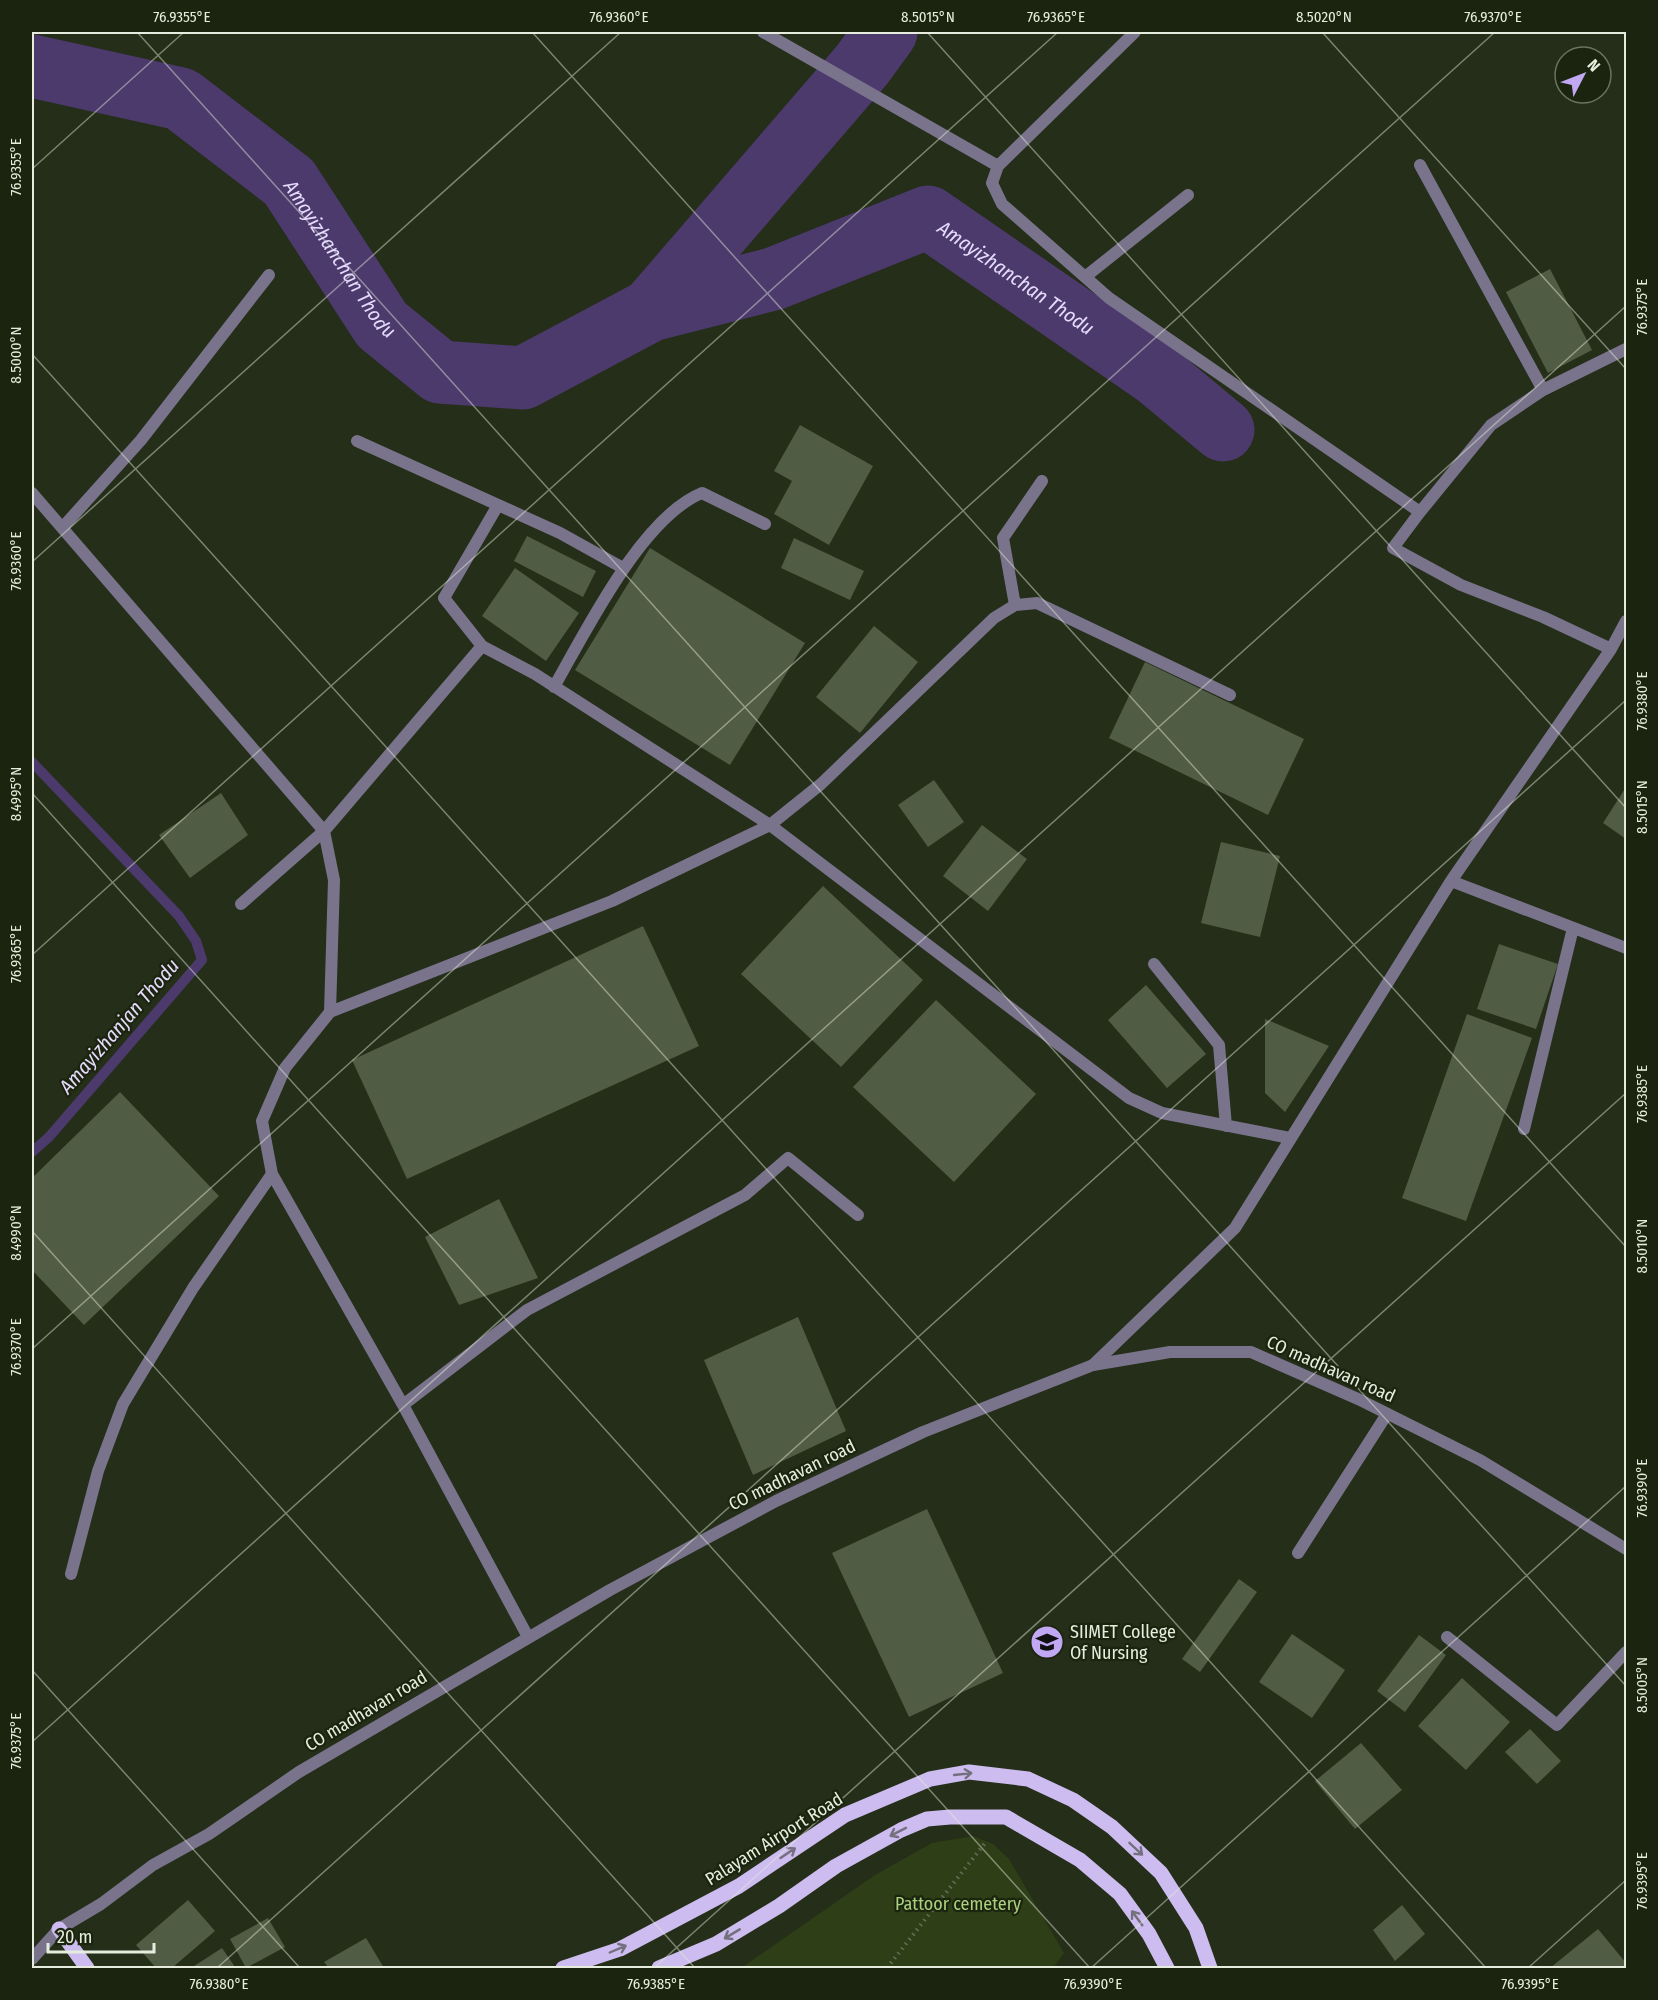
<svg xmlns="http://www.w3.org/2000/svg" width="1658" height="2000" font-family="'Fira Sans Condensed',sans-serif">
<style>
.green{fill:#2e3f17}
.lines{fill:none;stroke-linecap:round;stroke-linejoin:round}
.stream{stroke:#4c3a6d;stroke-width:10}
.river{stroke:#4c3a6d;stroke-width:63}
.building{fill:#515c44}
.path{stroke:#656e5a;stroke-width:4;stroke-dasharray:1.5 4.5;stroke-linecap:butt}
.service{stroke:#7a738c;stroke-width:12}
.minor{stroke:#7a738c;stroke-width:12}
.tertiary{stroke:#7a738c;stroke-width:12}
.primary{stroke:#ccbcef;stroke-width:15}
.oneway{stroke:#74707e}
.ticks{fill:none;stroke:#e6edde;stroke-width:1.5;stroke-opacity:0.45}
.labels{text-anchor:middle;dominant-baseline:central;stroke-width:4.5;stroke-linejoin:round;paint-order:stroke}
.street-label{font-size:18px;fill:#e6edde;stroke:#1b240e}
.poi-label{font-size:18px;fill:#e6edde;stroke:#1b240e;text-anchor:start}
.park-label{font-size:18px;fill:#acd17e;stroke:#1b240e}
.water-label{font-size:20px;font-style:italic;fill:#e5dbfc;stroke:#1b240e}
.neatline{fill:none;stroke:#e6edde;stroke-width:2}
.ticks-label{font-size:15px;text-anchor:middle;fill:#e6edde}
</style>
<rect width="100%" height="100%" fill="#242e18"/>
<path class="green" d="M 973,1836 L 993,1844 L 1009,1859 L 1064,1953 L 1053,1968 L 741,1968 L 875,1875 L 932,1843 Z"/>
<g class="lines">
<path class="stream" d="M 32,762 L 179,916 L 196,941 L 202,960 L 49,1137 L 32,1152"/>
<g class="river">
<path id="s1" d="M 32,66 L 181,99 L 289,182 L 382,325 L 440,372 L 523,378 L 651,310 L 773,279 L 928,217 L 1157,375 L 1223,430"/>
<path d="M 651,310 L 862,65 L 886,32"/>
</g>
</g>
<path class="building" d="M 1550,269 L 1592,350 L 1548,373 L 1506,292 Z
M 800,425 L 873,466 L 829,545 L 774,514 L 792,481 L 774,471 Z
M 527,536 L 596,571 L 583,597 L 514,561 Z
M 794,538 L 864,571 L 850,600 L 781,568 Z
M 650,548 L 805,643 L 730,765 L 575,670 Z
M 515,568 L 579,613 L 546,661 L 482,616 Z
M 874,626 L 918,662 L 860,733 L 816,697 Z
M 1145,662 L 1304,739 L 1268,815 L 1109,738 Z
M 934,780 L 964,822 L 928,847 L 898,805 Z
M 1626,787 L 1626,839 L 1603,823 Z
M 221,793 L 248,835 L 190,878 L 159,835 Z
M 982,825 L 1027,859 L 988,911 L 943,876 Z
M 1221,842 L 1280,856 L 1260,937 L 1201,923 Z
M 823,886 L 923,980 L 841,1067 L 741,974 Z
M 643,926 L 699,1046 L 407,1179 L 352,1060 Z
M 1499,944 L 1558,964 L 1536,1029 L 1477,1009 Z
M 1146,985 L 1206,1054 L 1167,1088 L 1108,1020 Z
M 936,1000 L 1036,1094 L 954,1182 L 853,1087 Z
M 1467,1014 L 1532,1038 L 1466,1221 L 1402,1198 Z
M 1265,1019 L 1329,1046 L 1285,1112 L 1265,1093 Z
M 120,1092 L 219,1196 L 84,1325 L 32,1270 L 32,1178 Z
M 499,1199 L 538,1278 L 459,1305 L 425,1237 Z
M 798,1317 L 846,1431 L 753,1475 L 704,1360 Z
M 927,1509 L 1003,1673 L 909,1717 L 832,1553 Z
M 1239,1579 L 1257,1592 L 1200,1672 L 1182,1659 Z
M 1292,1634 L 1345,1670 L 1312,1718 L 1259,1682 Z
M 1419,1635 L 1446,1655 L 1405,1712 L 1377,1691 Z
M 1462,1678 L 1510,1722 L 1466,1770 L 1418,1726 Z
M 1530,1729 L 1561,1761 L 1537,1784 L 1505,1752 Z
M 1361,1743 L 1402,1790 L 1355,1829 L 1315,1781 Z
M 188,1900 L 215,1931 L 172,1968 L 156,1968 L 136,1945 Z
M 1402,1905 L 1425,1934 L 1395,1961 L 1373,1930 Z
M 268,1918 L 285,1947 L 246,1968 L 230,1939 Z
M 1598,1929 L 1626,1963 L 1626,1968 L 1550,1968 Z
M 366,1938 L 384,1968 L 329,1968 L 324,1962 Z
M 222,1948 L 235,1967 L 191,1968 Z"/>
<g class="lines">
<path class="path" d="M 887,1968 L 985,1843"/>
<path class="service" d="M 63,527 L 141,440 L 269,275"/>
<path class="minor" d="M 763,32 L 998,166
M 1135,32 L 998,166 L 992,183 L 1002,204 L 1109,298 L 1420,512 L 1393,548 L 1461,585 L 1543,617 L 1611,649
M 1420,165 L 1543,390
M 1085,277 L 1188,195
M 357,441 L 560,533 L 623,568
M 32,493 L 324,831 L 334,880 L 330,1012
M 1420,512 L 1491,425 L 1543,390 L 1626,349
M 1015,605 L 1003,538 L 1042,481
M 482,646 L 444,598 L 498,505
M 554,687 C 586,631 642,517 702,493 L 765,524
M 1451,881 L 1626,948
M 241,904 L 324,831 L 482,646 L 535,674 L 770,825 L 1129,1098 L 1162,1113 L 1290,1138
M 1154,964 L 1219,1045 L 1226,1126
M 1524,1129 L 1573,928
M 1093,1365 L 1235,1228 L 1451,881 L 1611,649 L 1626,621
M 403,1405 L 527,1310 L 745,1195 L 788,1158 L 858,1215
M 1298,1553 L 1387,1414
M 71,1574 L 98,1471 L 123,1404 L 193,1288 L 272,1174
M 528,1637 L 403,1405 L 272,1174 L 262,1121 L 285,1068 L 330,1012 L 612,901 L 770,825 L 821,784 L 994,618 L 1015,605 L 1037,603 L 1230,695
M 1447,1637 L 1557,1725 L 1626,1652"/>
<path class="tertiary" d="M 32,1959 L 59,1929 L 101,1904 L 153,1865 L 209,1834 L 299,1772 L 610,1590 L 776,1501 L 923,1432 L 1093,1365 L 1170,1352 L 1251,1352 L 1358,1399 L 1480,1460 L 1626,1549"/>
<path class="primary" d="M 59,1929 L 87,1968
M 563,1968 L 620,1949 L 739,1886 L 845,1815 L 930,1779 L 969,1772 L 1028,1779 L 1073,1800 L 1112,1827 L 1161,1873 L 1196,1928 L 1210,1968
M 659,1968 L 716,1944 L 779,1906 L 836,1866 L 901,1830 L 927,1819 L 950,1817 L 1006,1817 L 1080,1860 L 1120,1894 L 1149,1934 L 1167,1968"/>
</g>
<defs><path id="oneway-shaft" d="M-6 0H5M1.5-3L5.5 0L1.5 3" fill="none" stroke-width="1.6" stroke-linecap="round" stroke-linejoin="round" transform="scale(1.5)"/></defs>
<g class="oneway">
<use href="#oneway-shaft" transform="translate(963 1774) rotate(-6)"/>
<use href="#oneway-shaft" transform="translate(898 1832) rotate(153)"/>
<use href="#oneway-shaft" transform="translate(1136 1849) rotate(43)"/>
<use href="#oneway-shaft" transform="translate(788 1853) rotate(-34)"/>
<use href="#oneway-shaft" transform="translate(1137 1918) rotate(-126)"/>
<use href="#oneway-shaft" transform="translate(732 1934) rotate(149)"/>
<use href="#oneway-shaft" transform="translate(618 1949) rotate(-23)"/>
</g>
<path class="ticks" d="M 137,32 L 1626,1686M 532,32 L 1626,1247M 927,32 L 1626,808M 1322,32 L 1626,369M 32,169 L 184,32M 32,354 L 1486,1968M 32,562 L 621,32M 32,793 L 1090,1968M 32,955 L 1058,32M 32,1231 L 695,1968M 32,1349 L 1495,32M 32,1670 L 300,1968M 32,1742 L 1626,306M 217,1968 L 1626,700M 654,1968 L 1626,1093M 1091,1968 L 1626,1486M 1528,1968 L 1626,1880"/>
<defs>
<g id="university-disc" transform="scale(1.725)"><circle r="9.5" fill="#c1a8f3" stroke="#1b240e"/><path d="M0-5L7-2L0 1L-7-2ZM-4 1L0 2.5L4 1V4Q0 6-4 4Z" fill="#111"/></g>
</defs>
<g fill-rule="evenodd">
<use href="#university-disc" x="1047" y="1642"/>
</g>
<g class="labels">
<g class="street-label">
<text transform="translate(1331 1369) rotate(24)">CO madhavan road</text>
<text transform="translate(792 1475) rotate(-26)">CO madhavan road</text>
<text transform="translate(366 1711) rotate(-31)">CO madhavan road</text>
<text transform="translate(774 1839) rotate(-32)">Palayam Airport Road</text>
</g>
<g class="poi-label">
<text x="1070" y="1632">SIIMET College<tspan x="1070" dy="21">Of Nursing</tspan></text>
</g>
<g class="park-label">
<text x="958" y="1904">Pattoor cemetery</text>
</g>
<g class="water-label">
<text stroke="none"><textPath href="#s1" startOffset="381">Amayizhanchan Thodu</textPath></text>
<text stroke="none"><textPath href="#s1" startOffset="1162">Amayizhanchan Thodu</textPath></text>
<text transform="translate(119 1026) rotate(-49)">Amayizhanjan Thodu</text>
</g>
</g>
<rect width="1658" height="2000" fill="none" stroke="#1b240e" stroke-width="66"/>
<g transform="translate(1583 75) rotate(48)"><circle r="28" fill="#1b240e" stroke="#6c7461" stroke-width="1.5"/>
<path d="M0-4.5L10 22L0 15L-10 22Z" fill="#c1a8f3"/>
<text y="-9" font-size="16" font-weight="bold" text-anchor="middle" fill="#e6edde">N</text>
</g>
<path d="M48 1943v9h106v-9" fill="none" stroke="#e6edde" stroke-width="3"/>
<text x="57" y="1943" font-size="18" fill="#e6edde" stroke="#1b240e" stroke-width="4.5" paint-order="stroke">20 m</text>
<rect x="33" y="33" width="1592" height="1934" class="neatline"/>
<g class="ticks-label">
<text x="182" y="22">76.9355°E</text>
<text x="619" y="22">76.9360°E</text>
<text x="928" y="22">8.5015°N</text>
<text x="1056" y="22">76.9365°E</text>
<text x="1324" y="22">8.5020°N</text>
<text x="1493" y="22">76.9370°E</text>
<text transform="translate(16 167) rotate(-90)" y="5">76.9355°E</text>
<text transform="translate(1642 307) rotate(-90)" y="5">76.9375°E</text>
<text transform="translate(16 355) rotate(-90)" y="5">8.5000°N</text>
<text transform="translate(16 561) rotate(-90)" y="5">76.9360°E</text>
<text transform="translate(1642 701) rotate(-90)" y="5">76.9380°E</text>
<text transform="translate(16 794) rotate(-90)" y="5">8.4995°N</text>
<text transform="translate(1642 807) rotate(-90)" y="5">8.5015°N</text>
<text transform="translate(16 954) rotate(-90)" y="5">76.9365°E</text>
<text transform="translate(1642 1094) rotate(-90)" y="5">76.9385°E</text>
<text transform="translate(16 1233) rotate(-90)" y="5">8.4990°N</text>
<text transform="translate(1642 1246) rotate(-90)" y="5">8.5010°N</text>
<text transform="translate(16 1347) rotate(-90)" y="5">76.9370°E</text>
<text transform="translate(1642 1488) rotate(-90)" y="5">76.9390°E</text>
<text transform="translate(1642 1685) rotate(-90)" y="5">8.5005°N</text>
<text transform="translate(16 1741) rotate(-90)" y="5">76.9375°E</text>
<text transform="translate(1642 1881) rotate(-90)" y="5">76.9395°E</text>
<text x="219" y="1989">76.9380°E</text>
<text x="656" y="1989">76.9385°E</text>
<text x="1093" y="1989">76.9390°E</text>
<text x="1530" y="1989">76.9395°E</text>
</g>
</svg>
